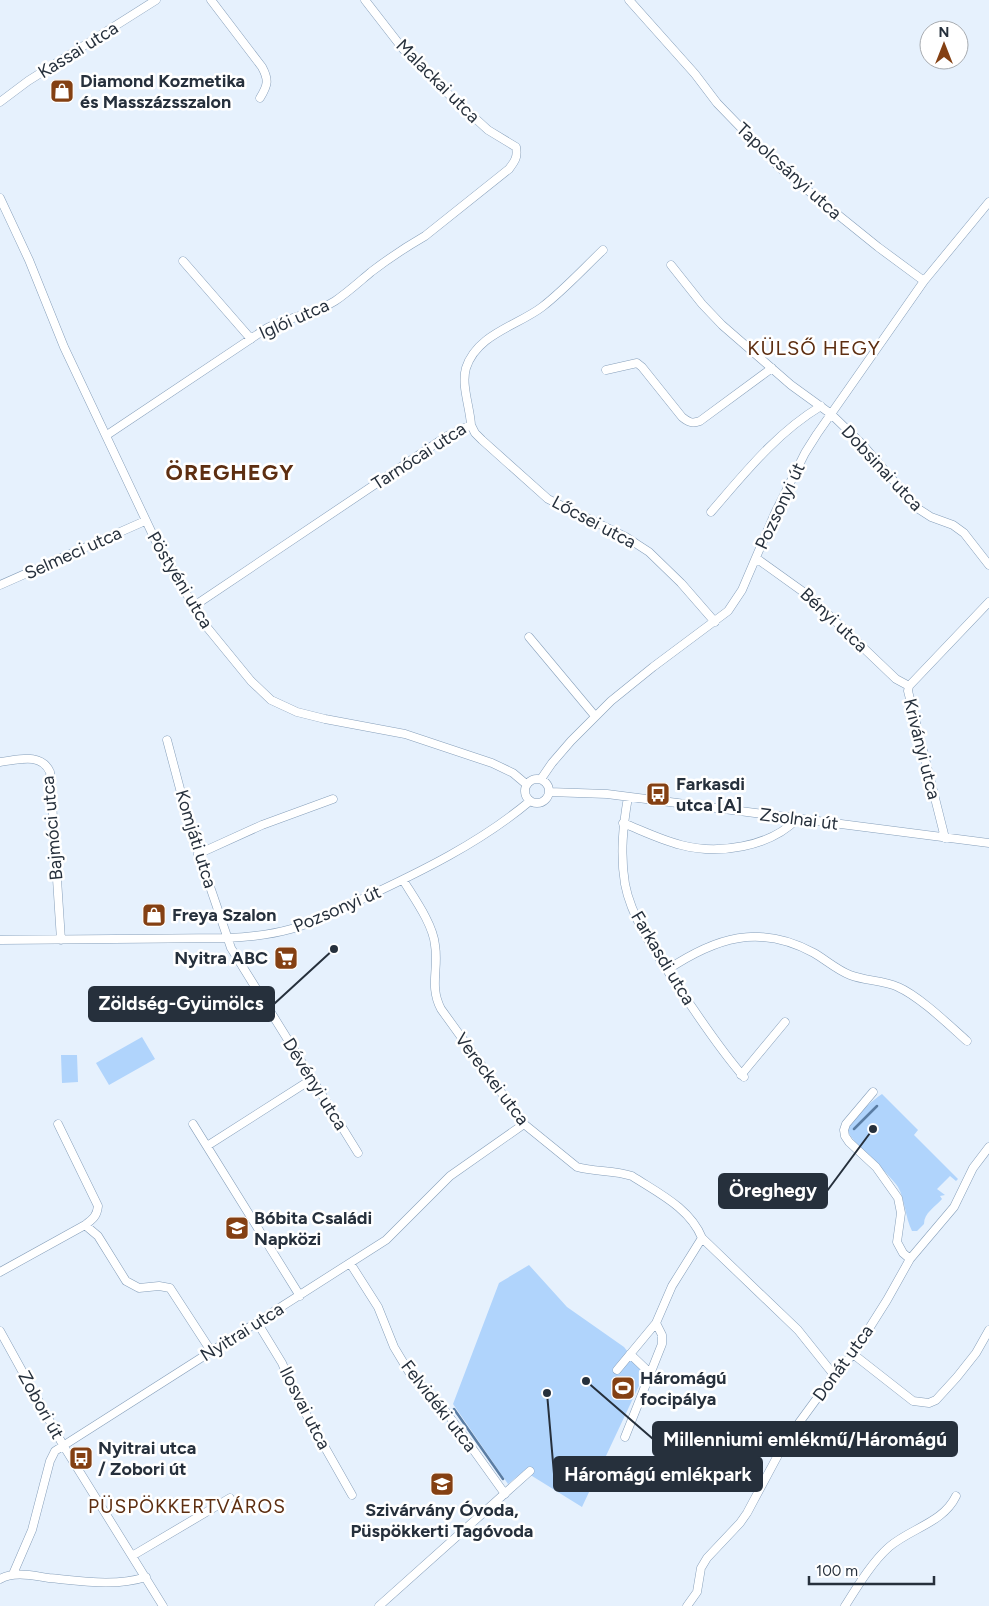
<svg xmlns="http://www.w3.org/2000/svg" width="989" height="1606" font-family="Figtree,sans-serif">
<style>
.green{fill:#b0d4fc}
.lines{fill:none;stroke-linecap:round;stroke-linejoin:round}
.stream{stroke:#5a7da4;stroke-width:2.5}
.minor-casing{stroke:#869fba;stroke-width:9}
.minor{stroke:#fff;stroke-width:8}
.labels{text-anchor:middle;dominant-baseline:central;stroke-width:5;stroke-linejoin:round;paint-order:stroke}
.street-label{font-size:18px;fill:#26303c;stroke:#fff}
.poi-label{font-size:18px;font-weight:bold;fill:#26303c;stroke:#fff;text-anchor:start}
.neighbourhood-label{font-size:19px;letter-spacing:1px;fill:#5d2e11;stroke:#fff}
.quarter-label{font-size:20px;letter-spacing:1px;fill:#5d2e11;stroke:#fff}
.district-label{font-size:22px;font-weight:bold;letter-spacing:1px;fill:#5d2e11;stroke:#fff}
.leader{fill:none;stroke:#26303c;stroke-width:2}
.callout-dot{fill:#26303c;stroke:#fff;stroke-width:2}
.callout{fill:#26303c;stroke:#26303c;stroke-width:2}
.callout-label{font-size:19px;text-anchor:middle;font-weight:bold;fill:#fff}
</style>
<rect width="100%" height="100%" fill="#e6f1fd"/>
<path class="green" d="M 142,1037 L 155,1059 L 109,1085 L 96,1063 Z
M 61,1055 L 77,1055 L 78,1082 L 62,1083 Z
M 882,1094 L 918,1130 L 914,1135 L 958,1179 L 956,1181 L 950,1176 L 937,1189 L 945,1195 L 940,1196 L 942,1199 C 935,1207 924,1213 924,1224 L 917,1231 L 912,1231 C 905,1217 905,1199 898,1187 C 890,1173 847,1140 848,1129 C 849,1125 853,1120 856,1117 C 865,1107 872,1101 882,1094 Z
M 529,1265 L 567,1307 L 624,1347 L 643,1371 L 644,1375 L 582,1507 L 524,1471 L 508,1484 L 453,1404 L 499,1283 Z"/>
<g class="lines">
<path class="stream" d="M 854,1129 L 877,1106
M 454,1409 L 503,1479"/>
<g class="minor-casing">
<path id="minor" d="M 211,0 L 262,67 C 269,80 268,85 260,98
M 629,0 L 695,74 L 717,103 L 780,168 L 878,247 L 924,281
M 0,102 L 28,81 L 156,0
M 0,198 L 29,260 L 64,347 L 159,548 L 206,626 L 251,681 L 271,700 L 297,712 L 325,719 L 405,734 L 492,763 L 513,773 L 526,784
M 183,261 L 251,339
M 671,265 L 702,304 L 722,325 L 791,385 L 831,414 L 862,444 L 917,508 L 931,517 L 953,525 L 964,533 L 989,565
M 606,370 L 637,363 L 642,367 L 682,417 C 688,422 692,424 700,421 L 772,368
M 471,425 L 475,433 L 482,440 L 548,499 L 626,537 L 649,552 L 681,583 L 715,622
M 107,435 L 267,328 C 289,317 315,314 335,301 C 347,293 359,282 371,272 C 388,259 406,247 425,236 L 509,169 C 515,161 518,157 516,147 L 488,130 L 432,79 L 403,49 L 365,0
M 711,512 C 744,474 776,433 821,406
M 756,558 L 809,596 L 896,679 L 909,686
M 0,585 L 145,521
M 194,606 L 447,436 L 471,425 C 470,407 461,385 466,368 C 477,334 517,326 542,307 C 564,290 583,269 603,250
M 529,637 L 595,716
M 167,740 L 192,834 L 231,948 L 358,1153
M 0,762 C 18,760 41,752 50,772 L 61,940
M525 791a12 12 0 1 1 24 0a12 12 0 1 1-24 0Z
M 541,779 L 552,763 L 571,741 L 611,701 L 653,667 L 728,611 L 742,590 L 775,513 L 805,453 L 817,434 L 924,281 L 989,202
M 549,792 L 607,794 L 989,843
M 628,797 C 623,826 620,854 625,884 C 632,922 662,962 683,994 C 703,1023 721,1051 744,1077
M 623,823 C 643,831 661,840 681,845 C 718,855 770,847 797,819
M 945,838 L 908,691 L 909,686 L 989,602
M 198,854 L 262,825 L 333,799
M 403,880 C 414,898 433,924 435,945 C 439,969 429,986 441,1009 L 524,1124 L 577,1167 C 595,1172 614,1170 632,1176 C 658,1193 690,1208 702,1238 L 798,1330 L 834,1375
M 0,940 L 227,938 C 249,937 270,935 291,929 C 316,922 339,909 362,899 C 420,872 480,843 530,801
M 667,970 C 715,938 759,923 814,953 C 826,960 837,970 850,975 C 865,981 883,980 898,987 C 919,996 949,1025 967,1041
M 741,1075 L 785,1022
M 873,1092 L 846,1124 L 844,1130 L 845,1136 L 849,1142 L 876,1167 L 898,1198 L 901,1213 L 897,1242 L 903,1253 L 910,1259
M 58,1124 L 98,1206 C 97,1216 93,1219 85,1225
M 193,1124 L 300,1296
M 207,1146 L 312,1079
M 350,1263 L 378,1307 L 394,1347 L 409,1372 L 444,1409 L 505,1494
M 0,1272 L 85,1225 L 98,1236 L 126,1281 L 139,1288 L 159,1286 L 170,1288 L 211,1351
M 257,1322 L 282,1363 L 297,1398 L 352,1495
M 0,1331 L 63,1445 L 163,1606
M 630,1354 L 651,1374
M 853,1354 L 913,1401 L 929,1403 L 936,1400 L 957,1377 L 976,1353 L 989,1330
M 617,1370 L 656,1323 L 672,1286 L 702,1238
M 625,1437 L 662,1344 L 662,1335 L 656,1323
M 132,1556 L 230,1498
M 13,1574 L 32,1530 L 50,1461 L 55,1451 L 386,1240 L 450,1176 L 524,1124
M 0,1579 C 14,1571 34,1576 49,1578 C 81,1581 115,1587 146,1577
M 379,1606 L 530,1471
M 687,1606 L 697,1592 L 701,1568 L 707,1558 L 740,1523 L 747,1513 L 785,1442 L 834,1375 L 853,1354 L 887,1300 L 910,1259 L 954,1207 L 973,1168 L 989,1147
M 845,1606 C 857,1587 872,1562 889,1547 C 911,1528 943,1523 956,1496"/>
</g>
<use href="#minor" class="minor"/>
</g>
<defs>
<g id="shop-square" transform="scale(1.25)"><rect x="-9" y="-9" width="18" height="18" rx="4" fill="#844013" stroke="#fff"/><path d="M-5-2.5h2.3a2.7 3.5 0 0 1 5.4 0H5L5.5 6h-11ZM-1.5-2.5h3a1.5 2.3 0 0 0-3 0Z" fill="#fff"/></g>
<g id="bus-square" transform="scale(1.25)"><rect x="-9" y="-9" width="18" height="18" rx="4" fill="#844013" stroke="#fff"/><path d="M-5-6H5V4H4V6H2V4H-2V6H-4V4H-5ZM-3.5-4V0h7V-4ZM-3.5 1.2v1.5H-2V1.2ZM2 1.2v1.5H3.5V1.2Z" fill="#fff"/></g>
<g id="supermarket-square" transform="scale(1.25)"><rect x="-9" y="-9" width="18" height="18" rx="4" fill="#844013" stroke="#fff"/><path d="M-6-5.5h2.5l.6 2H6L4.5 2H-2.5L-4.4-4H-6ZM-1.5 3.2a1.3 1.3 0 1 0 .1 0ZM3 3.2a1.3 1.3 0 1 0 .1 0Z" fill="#fff"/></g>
<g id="school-square" transform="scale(1.25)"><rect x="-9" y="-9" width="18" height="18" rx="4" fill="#844013" stroke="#fff"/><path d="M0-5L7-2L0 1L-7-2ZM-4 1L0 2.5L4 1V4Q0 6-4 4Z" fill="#fff"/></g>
<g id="stadium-square" transform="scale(1.25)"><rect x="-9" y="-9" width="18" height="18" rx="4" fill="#844013" stroke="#fff"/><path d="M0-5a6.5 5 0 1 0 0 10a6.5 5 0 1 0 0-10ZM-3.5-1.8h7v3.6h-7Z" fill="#fff"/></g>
</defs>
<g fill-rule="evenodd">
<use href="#shop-square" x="62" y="91"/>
<use href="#bus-square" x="658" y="794"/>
<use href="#shop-square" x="154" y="915"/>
<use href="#supermarket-square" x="286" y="958"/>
<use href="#school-square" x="237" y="1228"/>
<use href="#stadium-square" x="623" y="1388"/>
<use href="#bus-square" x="81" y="1458"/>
<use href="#school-square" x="442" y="1484"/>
</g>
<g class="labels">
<g class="street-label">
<text transform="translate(78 50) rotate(-32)">Kassai utca</text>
<text transform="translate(438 81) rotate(45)">Malackai utca</text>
<text transform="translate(789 171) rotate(42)">Tapolcsányi utca</text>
<text transform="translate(294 319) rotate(-24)">Iglói utca</text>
<text transform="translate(419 456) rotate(-33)">Tarnócai utca</text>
<text transform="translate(882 468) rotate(47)">Dobsinai utca</text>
<text transform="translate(780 506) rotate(-65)">Pozsonyi út</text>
<text transform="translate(594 522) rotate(28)">Lőcsei utca</text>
<text transform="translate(73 553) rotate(-24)">Selmeci utca</text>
<text transform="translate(180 580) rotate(59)">Pöstyéni utca</text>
<text transform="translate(834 620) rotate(43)">Bényi utca</text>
<text transform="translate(922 749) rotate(76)">Kriványi utca</text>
<text transform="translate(799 819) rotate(7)">Zsolnai út</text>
<text transform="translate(52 828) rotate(-95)">Bajmóci utca</text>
<text transform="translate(196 839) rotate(73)">Komjáti utca</text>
<text transform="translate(337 909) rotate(-23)">Pozsonyi út</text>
<text transform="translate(663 958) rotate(59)">Farkasdi utca</text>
<text transform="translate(492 1079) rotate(53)">Vereckei utca</text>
<text transform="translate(315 1084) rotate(58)">Dévényi utca</text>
<text transform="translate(242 1332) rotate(-32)">Nyitrai utca</text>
<text transform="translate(843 1363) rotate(-54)">Donát utca</text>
<text transform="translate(41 1405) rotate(61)">Zobori út</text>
<text transform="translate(439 1406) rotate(52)">Felvidéki utca</text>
<text transform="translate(305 1408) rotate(63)">Ilosvai utca</text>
</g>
<g class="poi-label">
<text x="80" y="81">Diamond Kozmetika<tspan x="80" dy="21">és Masszázsszalon</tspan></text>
<text x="676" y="784">Farkasdi<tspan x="676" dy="21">utca [A]</tspan></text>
<text x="172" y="915">Freya Szalon</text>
<text x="268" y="958" text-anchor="end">Nyitra ABC</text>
<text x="254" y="1218">Bóbita Családi<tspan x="254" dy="21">Napközi</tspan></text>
<text x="640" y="1378">Háromágú<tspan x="640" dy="21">focipálya</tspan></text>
<text x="98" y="1448">Nyitrai utca<tspan x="98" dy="21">/ Zobori út</tspan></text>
<text x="442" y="1510" text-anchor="middle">Szivárvány Óvoda,<tspan x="442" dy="21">Püspökkerti Tagóvoda</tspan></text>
</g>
<g class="neighbourhood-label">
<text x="187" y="1506">PÜSPÖKKERTVÁROS</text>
</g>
<g class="quarter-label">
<text x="814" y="348">KÜLSŐ HEGY</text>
</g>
<g class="district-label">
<text x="230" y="472">ÖREGHEGY</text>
</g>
</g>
<path class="leader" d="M334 949L274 1004M873 1129L827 1191M586 1381L653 1439M547 1393L554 1474"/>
<g class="callout-dot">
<circle cx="334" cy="949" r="5"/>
<circle cx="873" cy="1129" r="5"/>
<circle cx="586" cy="1381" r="5"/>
<circle cx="547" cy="1393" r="5"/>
</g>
<g class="callout">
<rect x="89" y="987" width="185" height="34" rx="5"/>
<rect x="719" y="1174" width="108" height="34" rx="5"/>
<rect x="653" y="1422" width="304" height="34" rx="5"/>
<rect x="554" y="1457" width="208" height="34" rx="5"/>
</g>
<g class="callout-label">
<text x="181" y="1010">Zöldség-Gyümölcs</text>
<text x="773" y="1197">Öreghegy</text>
<text x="805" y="1446">Millenniumi emlékmű/Háromágú</text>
<text x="658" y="1481">Háromágú emlékpark</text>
</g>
<g transform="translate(944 45)"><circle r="24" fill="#ffffff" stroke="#a8acb1"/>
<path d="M0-4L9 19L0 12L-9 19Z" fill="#844013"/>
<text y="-8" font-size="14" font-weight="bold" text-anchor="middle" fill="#26303c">N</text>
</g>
<path d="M809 1576v8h125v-8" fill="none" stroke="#26303c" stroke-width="2.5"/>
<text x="816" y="1576" font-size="15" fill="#26303c" stroke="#ffffff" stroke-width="4" paint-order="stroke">100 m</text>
</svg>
